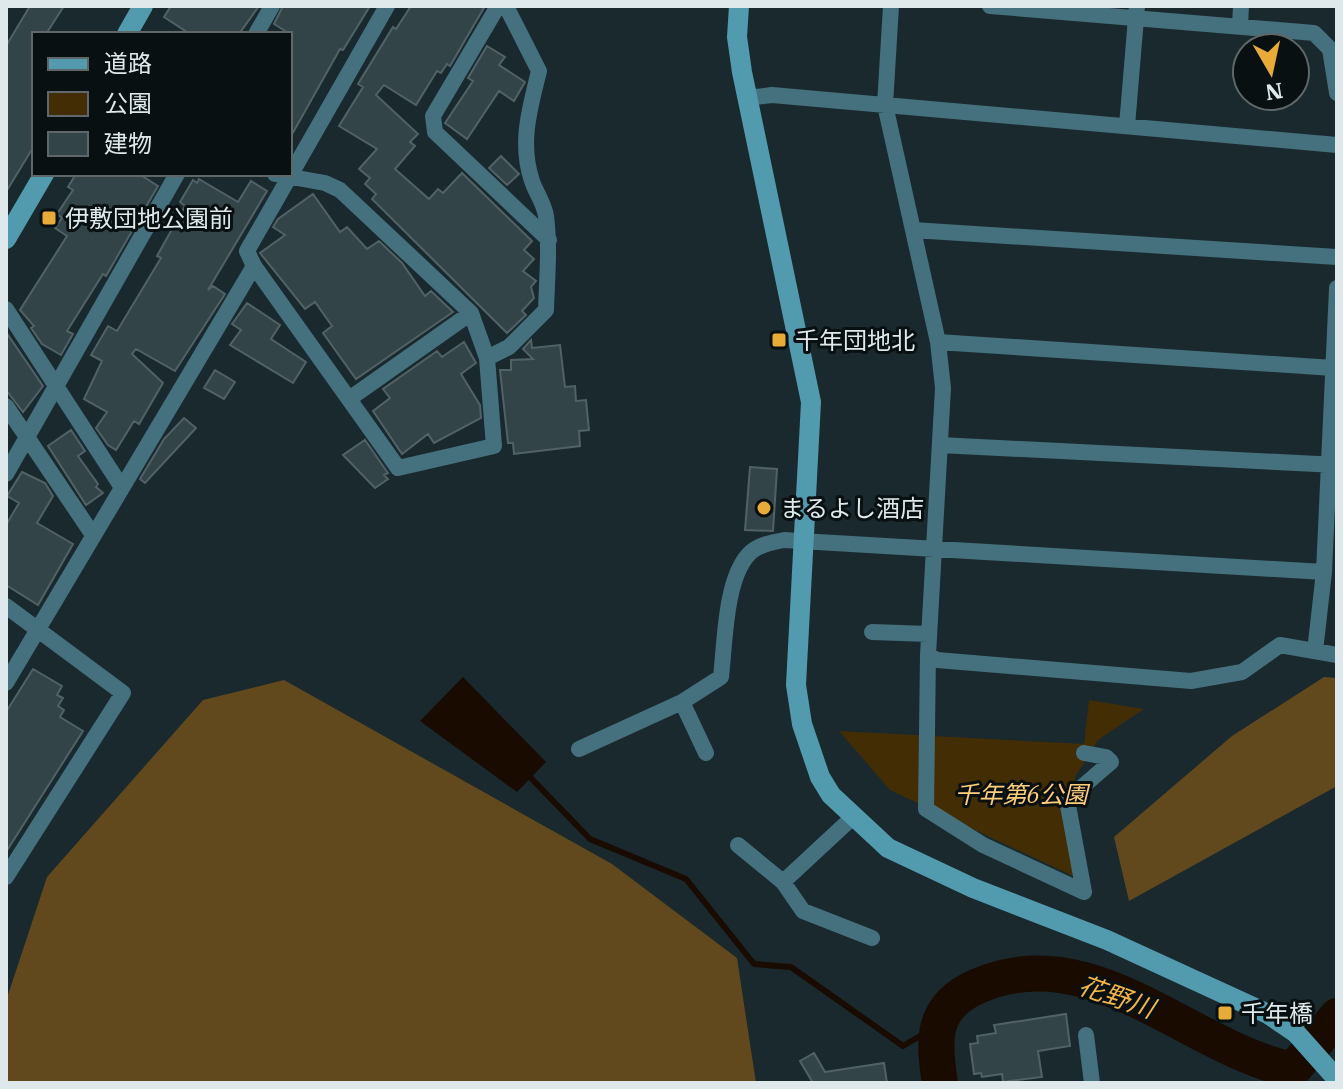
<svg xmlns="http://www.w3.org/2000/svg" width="1343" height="1089" font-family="'IBM Plex Serif','Noto Sans JP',serif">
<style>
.green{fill:#432d04}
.forest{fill:#62491d}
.water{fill:#190b00}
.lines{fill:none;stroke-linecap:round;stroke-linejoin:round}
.stream{stroke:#190b00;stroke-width:6}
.river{stroke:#190b00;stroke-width:36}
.building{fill:#334449;stroke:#516267;stroke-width:2}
.street{stroke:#45707d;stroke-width:16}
.secondary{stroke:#529aae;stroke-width:20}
.poi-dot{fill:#e9ab38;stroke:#091012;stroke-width:3}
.labels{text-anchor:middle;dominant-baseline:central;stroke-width:6;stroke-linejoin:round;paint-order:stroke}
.poi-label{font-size:24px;fill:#dfe9ec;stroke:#091012;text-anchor:start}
.park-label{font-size:24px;font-style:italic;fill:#ffcc7a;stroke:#091012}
.water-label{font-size:26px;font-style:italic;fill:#f4b544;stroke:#091012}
</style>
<rect width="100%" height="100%" fill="#19292d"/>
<path class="green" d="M 1089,700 L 1144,709 L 1098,740 L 1075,777 L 1073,876 L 890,790 L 839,731 L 1084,744 Z"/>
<path class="forest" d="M 1324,677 L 1337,678 L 1337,786 L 1129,901 L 1114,837 L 1232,736 Z
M 284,680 L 612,864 L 737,958 L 756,1083 L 6,1083 L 6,1001 L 47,877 L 203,700 Z"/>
<path class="water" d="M 463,677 L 546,762 L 517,792 L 420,721 Z"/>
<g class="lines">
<path class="stream" d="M 526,773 L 590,839 L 686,879 L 754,964 L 791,967 L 903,1046 L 939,1025"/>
<path class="river" d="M 940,1083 C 933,1040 931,1006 978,986 C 1093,936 1189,1049 1293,1070 L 1337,1016"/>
</g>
<path class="building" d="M 30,6 L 64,6 L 46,34 L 34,34 L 34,146 L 6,192 L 6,46 Z
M 171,6 L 259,6 L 239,34 L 190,34 L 164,17 Z
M 283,6 L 370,6 L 343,50 L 340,49 L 290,138 L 290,34 L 274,24 Z
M 411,6 L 485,6 L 450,66 L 447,64 L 441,73 L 437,71 L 416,105 L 384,85 L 376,95 L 418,134 L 410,142 L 415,146 L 395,169 L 429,199 L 438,189 L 443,193 L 462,173 L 532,241 L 524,250 L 534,259 L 523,271 L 536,281 L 531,287 L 534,298 L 522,311 L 526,315 L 507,333 L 372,199 L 376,194 L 365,184 L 370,178 L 359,169 L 377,149 L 339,126 L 363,87 L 358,84 L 393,27 L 396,29 Z
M 487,46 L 505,57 L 499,65 L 525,82 L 514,101 L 499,91 L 467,139 L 445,123 L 473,81 L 468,78 Z
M 501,156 L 519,174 L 507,185 L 489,168 Z
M 76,174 L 139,174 L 158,186 L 106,276 L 103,274 L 67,331 L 73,334 L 61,355 L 42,344 L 31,328 L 34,326 L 20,310 L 67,236 L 55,228 L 62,218 L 57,214 L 73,190 L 68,187 Z
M 199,179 L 238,202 L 251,181 L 267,191 L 208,290 L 213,286 L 225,294 L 175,371 L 136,349 L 132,354 L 163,383 L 139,424 L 134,421 L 116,450 L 108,445 L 96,428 L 107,412 L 84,399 L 102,361 L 91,355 L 108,326 L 117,331 L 161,258 L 157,256 L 185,206 L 180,202 L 193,180 L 197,183 Z
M 313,194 L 340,232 L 347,227 L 367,249 L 379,241 L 402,263 L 425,296 L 431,291 L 453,312 L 356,379 L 323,333 L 332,326 L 315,302 L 305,309 L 260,253 L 285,235 L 273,227 L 278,219 Z
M 247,303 L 280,325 L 271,339 L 306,362 L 293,383 L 230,345 L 241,330 L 232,324 Z
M 6,332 L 43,386 L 23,412 L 6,390 Z
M 531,340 L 532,348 L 560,345 L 565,387 L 575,386 L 576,401 L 586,400 L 589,430 L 579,431 L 580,446 L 514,454 L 513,443 L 508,443 L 500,370 L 511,370 L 511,360 L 533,359 L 523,349 Z
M 464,342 L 476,363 L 461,374 L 480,405 L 481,418 L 434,443 L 428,434 L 402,454 L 373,411 L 390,398 L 383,389 L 437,351 L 442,357 Z
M 215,370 L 235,382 L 224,399 L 204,388 Z
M 184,418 L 196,428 L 145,483 L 140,479 L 164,439 Z
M 71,430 L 85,451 L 78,456 L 98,484 L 96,487 L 103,493 L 86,505 L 48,446 Z
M 365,440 L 388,473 L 384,475 L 388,479 L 375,488 L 343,455 Z
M 750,467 L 777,469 L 773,531 L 745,530 Z
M 22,472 L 45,483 L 53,496 L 37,523 L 73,544 L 38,605 L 6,585 L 6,525 L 19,503 L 7,496 Z
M 33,669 L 62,686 L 57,695 L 63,698 L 58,706 L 64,710 L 60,717 L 83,731 L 6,852 L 6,712 Z
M 1066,1014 L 1070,1046 L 1038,1051 L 1042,1077 L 1003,1082 L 1002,1074 L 982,1077 L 981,1073 L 974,1074 L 970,1044 L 978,1043 L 977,1036 L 996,1033 L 994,1025 Z
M 814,1053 L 825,1072 L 884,1063 L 887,1083 L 813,1083 L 800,1061 Z"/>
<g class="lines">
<path class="street" d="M 498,6 L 433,116 L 435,132 L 549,240
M 891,6 L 885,105 L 938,342 L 943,388 L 928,655 L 937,660 L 1191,681 L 1242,672 L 1280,645 L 1337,655
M 990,6 L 1314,33 L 1330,49 L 1337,93
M 1240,26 L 1241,6
M 256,34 L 272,6
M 747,98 L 772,95 L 1337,145
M 1127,126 L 1137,6
M 913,230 L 1337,257
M 254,266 L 398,468 L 494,446 L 487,358 L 471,313 L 340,190 L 325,183 L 275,174
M 6,309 L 121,486
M 938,342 L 1333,368
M 487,358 L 509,347 L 546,310 C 547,278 550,247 546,216 C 544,203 536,193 532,181 C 519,143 530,108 539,71 L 506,6
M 349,399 L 471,313
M 6,406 L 93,535
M 940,445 L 1337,465
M 6,474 L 177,174
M 6,606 L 123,693 L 6,877
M 872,632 L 929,634
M 1315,651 L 1324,572 L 1337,288
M 928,655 L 926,809 L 983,845 L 1084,892 L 1067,800 L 1111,762 L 1106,757 L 1084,753
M 6,683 L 254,266 L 247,251 L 387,6
M 682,702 L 706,753
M 579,749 L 682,702 L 721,677 C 725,643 725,579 749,554 C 757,545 773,542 784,540 L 1324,572
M 853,817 L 783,882 L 803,911 L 872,938
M 738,845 L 783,882
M 1086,1035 L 1092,1083"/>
<path class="secondary" d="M 739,6 L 737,37 L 742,72 L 811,402 L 796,685 L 802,724 L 820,777 L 831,795 L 888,848 L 973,888 L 1107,940 L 1268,1014 L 1296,1033 L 1337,1079
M 127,34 L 143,6
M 6,239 L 44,174"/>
</g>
<g class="poi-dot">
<rect x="41" y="210" width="16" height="16" rx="4"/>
<rect x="771" y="332" width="16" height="16" rx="4"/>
<circle cx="764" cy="508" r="8"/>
<rect x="1217" y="1005" width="16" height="16" rx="4"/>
</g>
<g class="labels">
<g class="poi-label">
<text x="65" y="218">伊敷団地公園前</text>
<text x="795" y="340">千年団地北</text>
<text x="780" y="508">まるよし酒店</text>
<text x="1241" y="1013">千年橋</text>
</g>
<g class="park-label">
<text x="1021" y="794">千年第6公園</text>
</g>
<g class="water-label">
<text transform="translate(1117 996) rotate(19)">花野川</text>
</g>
</g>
<rect width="1343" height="1089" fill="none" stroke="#dfe9ec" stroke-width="16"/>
<rect x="32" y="32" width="260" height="144" fill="#091012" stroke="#5f6769" stroke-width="2"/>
<rect x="48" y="58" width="40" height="12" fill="#529aae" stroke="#5f6769" stroke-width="2"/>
<text x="104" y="72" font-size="24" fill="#dfe9ec">道路</text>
<rect x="48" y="92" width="40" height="24" fill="#432d04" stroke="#5f6769" stroke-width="2"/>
<text x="104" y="112" font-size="24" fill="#dfe9ec">公園</text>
<rect x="48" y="132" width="40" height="24" fill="#334449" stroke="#5f6769" stroke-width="2"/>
<text x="104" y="152" font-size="24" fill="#dfe9ec">建物</text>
<g transform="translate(1271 72) rotate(171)"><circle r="38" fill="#091012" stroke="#5f6769" stroke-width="2"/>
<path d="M0-6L14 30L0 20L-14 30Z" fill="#e9ab38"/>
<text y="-12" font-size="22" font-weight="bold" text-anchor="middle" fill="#dfe9ec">N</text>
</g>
</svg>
